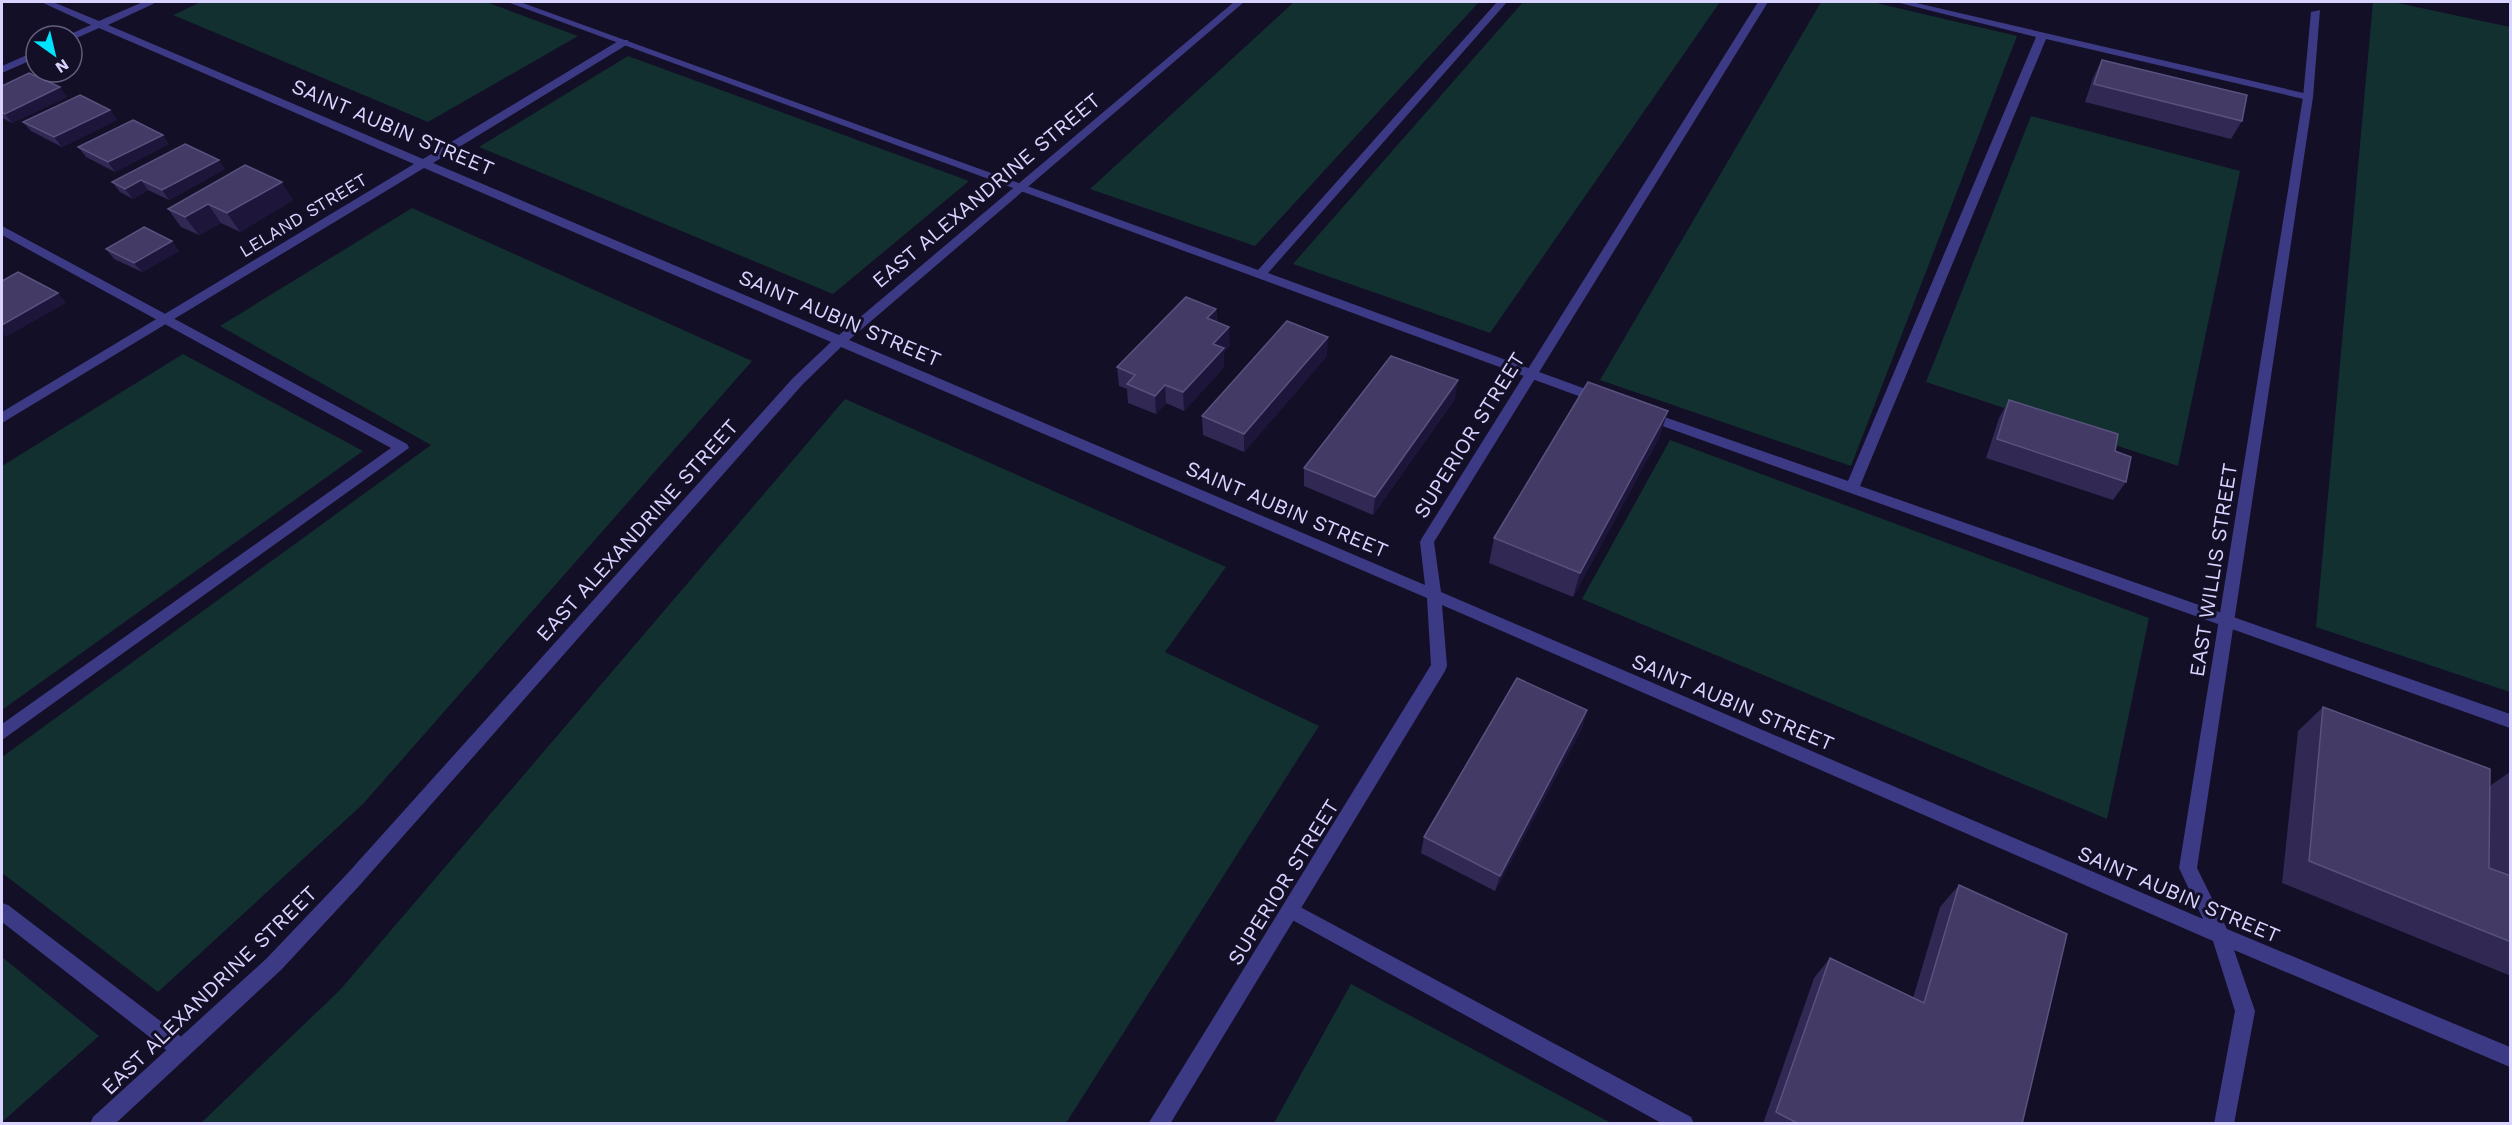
<svg xmlns="http://www.w3.org/2000/svg" width="2512" height="1125" font-family="'Work Sans',sans-serif">
<style>
.green{fill:#12302f}
.lines{fill:none;stroke-linecap:round;stroke-linejoin:round}
.service{fill:#3d3a85;fill-rule:evenodd}
.minor{fill:#3d3a85;fill-rule:evenodd}
.wall{fill:#312854}
.shaded-wall{fill:#1d163a}
.building{fill:#433a66;stroke:#5a527e;stroke-width:1.5}
.labels{text-anchor:middle;dominant-baseline:central;stroke-width:6;stroke-linejoin:round;paint-order:stroke}
.far-street-label{font-size:18px;fill:#d9d4ff;stroke:#130f26}
.street-label{font-size:21px;fill:#d9d4ff;stroke:#130f26}
</style>
<rect width="100%" height="100%" fill="#130f26"/>
<path class="green" d="M 201,2 L 486,2 L 578,36 L 428,122 L 173,15 Z
M 1294,2 L 1479,2 L 1255,246 L 1090,189 Z
M 1523,2 L 1720,2 L 1490,333 L 1293,264 Z
M 1821,2 L 1872,2 L 2017,36 L 1851,466 L 1600,380 Z
M 2373,2 L 2393,2 L 2510,27 L 2510,692 L 2316,627 Z
M 628,56 L 969,181 L 833,294 L 479,147 Z
M 2031,116 L 2240,171 L 2178,466 L 1926,382 Z
M 412,208 L 752,361 L 363,804 L 158,992 L 2,873 L 2,757 L 431,445 L 220,326 Z
M 183,354 L 363,451 L 2,710 L 2,466 Z
M 845,399 L 1226,567 L 1165,652 L 1319,726 L 1066,1123 L 201,1123 L 340,990 Z
M 1670,440 L 2149,618 L 2107,819 L 1582,599 Z
M 2,957 L 99,1036 L 2,1122 Z
M 1351,984 L 1611,1123 L 1274,1123 Z"/>
<g class="lines">
<path class="service" d="M 507,2 L 520,2 L 1258,270 L 1497,2 L 1507,2 L 1268,273 L 1605,396 L 1607,399 L 1605,402 L 1595,402 Z
M 1896,2 L 1912,2 L 2308,94 L 2313,97 L 2308,100 L 2046,39 L 1860,486 L 2510,714 L 2510,728 L 1640,418 L 1638,415 L 1640,412 L 1650,412 L 1848,481 L 2036,37 Z
M 2,226 L 407,444 L 409,448 L 2,740 L 2,724 L 391,448 L 2,235 Z
M 1291,902 L 1691,1117 L 1694,1124 L 1663,1124 L 1285,916 L 1282,910 L 1285,904 Z
M 2,903 L 8,905 L 188,1042 L 191,1049 L 188,1056 L 181,1059 L 174,1056 L 2,922 Z"/>
<path class="minor" d="M 41,2 L 53,2 L 99,21 L 143,2 L 155,2 L 153,4 L 108,25 L 423,159 L 620,40 L 628,40 L 628,44 L 433,163 L 839,335 L 1234,2 L 1244,2 L 849,340 L 1425,585 L 1420,542 L 1422,538 L 1758,2 L 1768,2 L 1434,542 L 1441,592 L 2203,919 L 2179,868 L 2303,97 L 2311,12 L 2320,10 L 2313,97 L 2197,868 L 2227,929 L 2510,1047 L 2510,1067 L 2234,950 L 2255,1011 L 2234,1124 L 2214,1124 L 2235,1011 L 2213,941 L 1442,605 L 1447,666 L 1445,671 L 1170,1124 L 1148,1124 L 1431,665 L 1427,598 L 841,347 L 803,384 L 359,886 L 281,970 L 115,1124 L 90,1124 L 93,1117 L 267,958 L 347,874 L 793,378 L 831,342 L 424,168 L 2,423 L 2,412 L 414,164 L 99,28 L 72,40 L 72,36 L 68,35 L 91,25 Z
M 36,51 L 36,58 L 2,73 L 2,66 Z"/>
</g>
<path class="wall" d="M 2102,60 L 2242,121 L 2231,139 L 2085,102 L 2093,78 Z
M 2,86 L 60,87 L 67,97 L 12,123 L 2,118 Z
M 110,110 L 117,120 L 62,147 L 31,131 L 23,122 Z
M 169,144 L 115,172 L 86,157 L 78,147 Z
M 245,165 L 293,200 L 240,232 L 221,223 L 199,235 L 181,227 L 168,209 Z
M 225,169 L 169,200 L 148,190 L 133,199 L 120,192 L 112,182 Z
M 172,241 L 179,251 L 142,272 L 114,259 L 106,249 Z
M 1216,309 L 1217,322 L 1230,345 L 1224,352 L 1224,367 L 1184,411 L 1166,403 L 1156,414 L 1128,403 L 1127,389 L 1119,386 L 1117,367 Z
M 1327,356 L 1244,452 L 1203,435 L 1202,416 Z
M 1455,399 L 1373,515 L 1304,486 L 1304,468 Z
M 2009,400 L 2115,451 L 2126,482 L 2113,500 L 1986,458 L 1999,418 Z
M 1660,436 L 1573,597 L 1489,563 L 1494,538 Z
M 2323,707 L 2490,786 L 2511,771 L 2511,976 L 2282,883 L 2298,731 Z
M 1587,710 L 1582,728 L 1495,891 L 1421,853 L 1424,837 Z
M 1959,885 L 2022,1124 L 1763,1124 L 1814,978 L 1830,958 L 1913,998 L 1940,907 Z"/>
<path class="shaded-wall" d="M 60,87 L 67,97 L 12,123 L 5,114 Z
M 110,110 L 117,120 L 62,147 L 54,137 Z
M 163,135 L 169,144 L 115,172 L 108,162 Z
M 219,160 L 225,169 L 169,200 L 162,190 Z
M 141,180 L 148,190 L 133,199 L 125,189 Z
M 282,182 L 293,200 L 240,232 L 227,213 Z
M 208,204 L 221,223 L 199,235 L 185,217 Z
M 172,241 L 179,251 L 142,272 L 134,263 Z
M 58,293 L 66,303 L 6,337 L 2,333 L 2,325 Z
M 1216,309 L 1217,327 L 1207,318 Z
M 1229,327 L 1230,345 L 1224,352 L 1224,367 L 1184,411 L 1183,392 L 1213,344 Z
M 1328,337 L 1327,356 L 1244,452 L 1244,434 Z
M 1458,380 L 1455,399 L 1373,515 L 1375,497 Z
M 1165,385 L 1166,403 L 1156,414 L 1155,396 Z
M 1668,411 L 1660,436 L 1573,597 L 1580,573 Z
M 1587,710 L 1582,728 L 1495,891 L 1500,876 Z"/>
<path class="building" d="M 2102,60 L 2247,95 L 2242,121 L 2094,84 Z
M 29,73 L 60,87 L 5,114 L 2,112 L 2,86 Z
M 80,95 L 110,110 L 54,137 L 23,122 Z
M 133,120 L 163,135 L 108,162 L 78,147 Z
M 185,144 L 219,160 L 162,190 L 141,180 L 125,189 L 112,182 Z
M 245,165 L 282,182 L 227,213 L 208,204 L 185,217 L 168,209 Z
M 144,227 L 172,241 L 134,263 L 106,249 Z
M 18,272 L 58,293 L 2,325 L 2,281 Z
M 1186,297 L 1216,309 L 1207,318 L 1229,327 L 1213,344 L 1224,348 L 1183,392 L 1165,385 L 1155,396 L 1127,384 L 1135,375 L 1117,367 Z
M 1287,321 L 1328,337 L 1244,434 L 1202,416 Z
M 1391,356 L 1458,380 L 1375,497 L 1304,468 Z
M 1588,382 L 1668,411 L 1580,573 L 1494,538 Z
M 2009,400 L 2118,434 L 2115,451 L 2131,457 L 2126,482 L 1997,439 Z
M 1517,678 L 1587,710 L 1500,876 L 1424,837 Z
M 2323,707 L 2490,769 L 2489,868 L 2511,876 L 2511,942 L 2309,861 Z
M 1959,885 L 2067,934 L 2022,1124 L 1799,1124 L 1776,1112 L 1830,958 L 1924,1003 Z"/>
<g class="labels">
<g class="far-street-label">
<text transform="translate(303 215) rotate(-31)">LELAND STREET</text>
</g>
<g class="street-label">
<text transform="translate(393 127) rotate(23)">SAINT AUBIN STREET</text>
<text transform="translate(986 190) rotate(-40)">EAST ALEXANDRINE STREET</text>
<text transform="translate(840 318) rotate(23)">SAINT AUBIN STREET</text>
<text transform="translate(1469 435) rotate(-58)">SUPERIOR STREET</text>
<text transform="translate(1287 509) rotate(23)">SAINT AUBIN STREET</text>
<text transform="translate(637 530) rotate(-48)">EAST ALEXANDRINE STREET</text>
<text transform="translate(2213 570) rotate(-81)">EAST WILLIS STREET</text>
<text transform="translate(1733 702) rotate(23)">SAINT AUBIN STREET</text>
<text transform="translate(1283 882) rotate(-58)">SUPERIOR STREET</text>
<text transform="translate(2179 894) rotate(23)">SAINT AUBIN STREET</text>
<text transform="translate(209 990) rotate(-44)">EAST ALEXANDRINE STREET</text>
</g>
</g>
<rect width="2512" height="1125" fill="none" stroke="#d9d4ff" stroke-width="6"/>
<g transform="translate(54 54) rotate(146)"><circle r="28" fill="#130f26" stroke="#625e7d" stroke-width="1.5"/>
<path d="M0-4.5L10 22L0 15L-10 22Z" fill="#00e5ff"/>
<text y="-9" font-size="16" font-weight="bold" text-anchor="middle" fill="#d9d4ff">N</text>
</g>
</svg>
